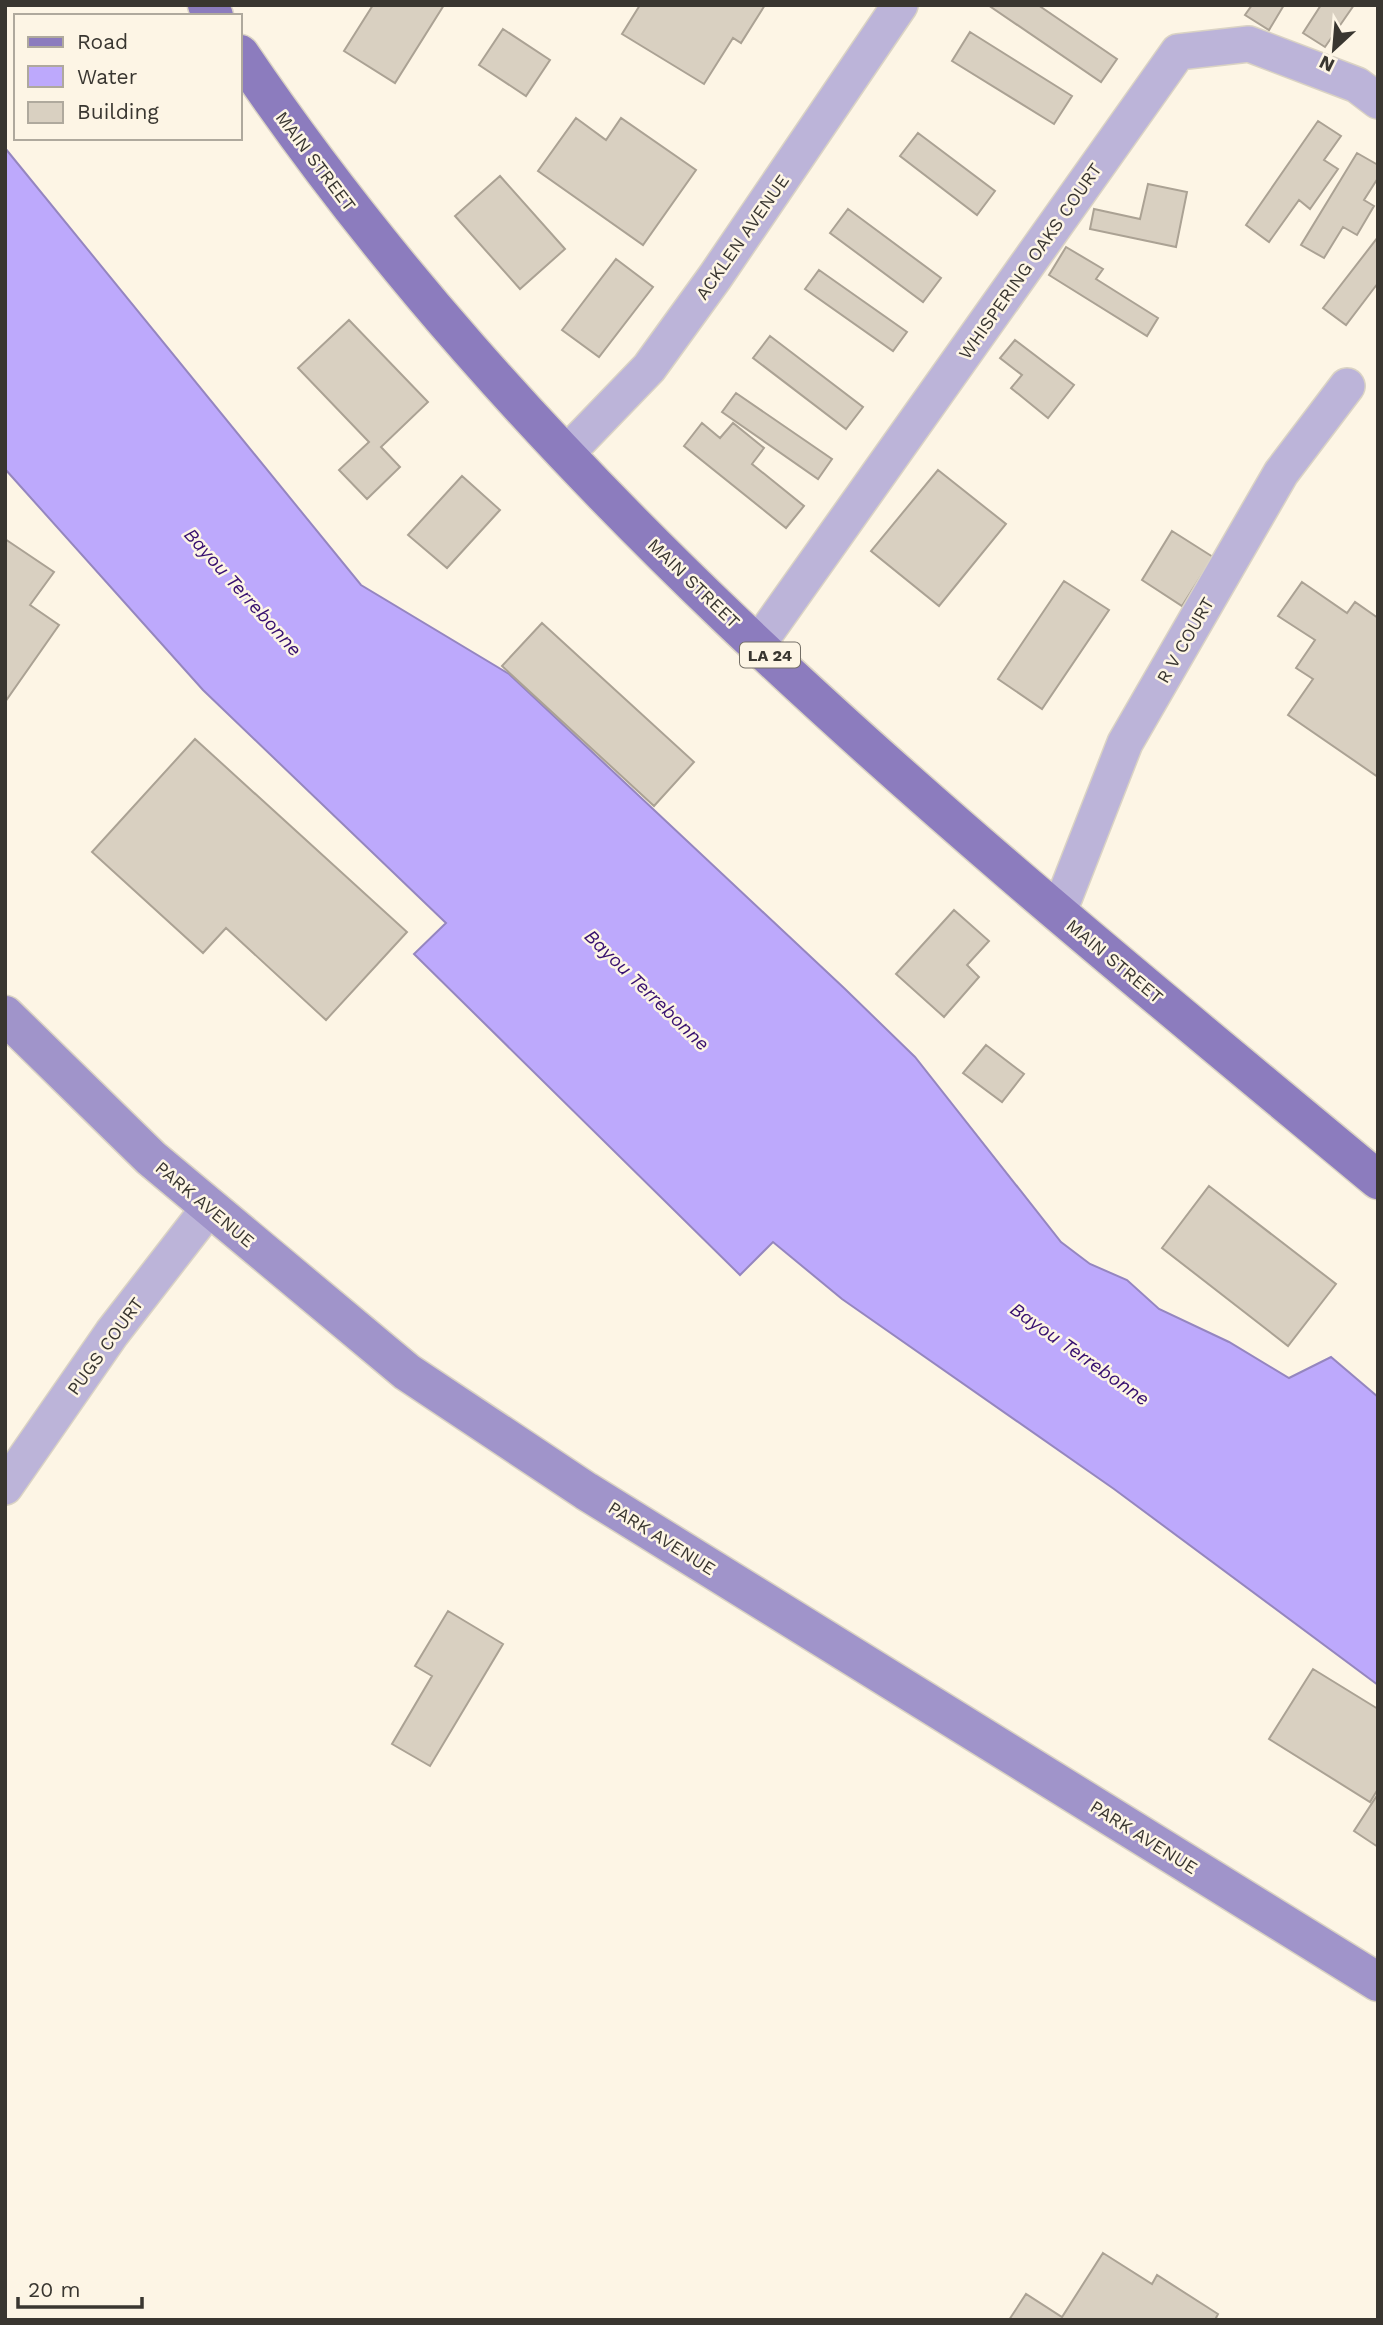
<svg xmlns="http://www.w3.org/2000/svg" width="1383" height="2325" font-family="'Work Sans',sans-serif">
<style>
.water{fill:#bda9fc;stroke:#9586bf;stroke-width:2}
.building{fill:#d9d0c1;stroke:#aba294;stroke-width:2}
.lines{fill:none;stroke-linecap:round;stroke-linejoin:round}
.street-casing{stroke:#dad3c4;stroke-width:38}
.secondary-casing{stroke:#dad3c4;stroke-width:41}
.primary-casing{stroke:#dad3c4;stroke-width:41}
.street{stroke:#bcb4d9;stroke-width:35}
.secondary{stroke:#a094ca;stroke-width:38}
.primary{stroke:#8c7cbe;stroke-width:38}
.labels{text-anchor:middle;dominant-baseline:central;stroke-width:5;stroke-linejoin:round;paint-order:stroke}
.shield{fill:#fdf5e5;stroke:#746f66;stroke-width:2}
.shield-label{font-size:16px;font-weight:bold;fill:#393630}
.street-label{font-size:18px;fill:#393630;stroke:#fdf5e5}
.water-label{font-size:19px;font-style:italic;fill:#370f6f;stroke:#fdf5e5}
</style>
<rect width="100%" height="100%" fill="#fdf5e5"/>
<path class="water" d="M 5,148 L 361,585 L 509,674 L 844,988 L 915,1057 L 1061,1242 L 1090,1264 L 1127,1280 L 1159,1309 L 1229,1342 L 1289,1378 L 1331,1357 L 1378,1397 L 1378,1685 L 1114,1489 L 842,1299 L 773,1242 L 740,1275 L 414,954 L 446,923 L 203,690 L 5,469 Z"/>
<path class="building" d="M 373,5 L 444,5 L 395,83 L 344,51 Z
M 640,5 L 765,5 L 741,43 L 733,38 L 704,84 L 622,34 Z
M 988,5 L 1038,5 L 1117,59 L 1101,82 Z
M 1252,5 L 1284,5 L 1269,30 L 1245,15 Z
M 1321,5 L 1354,5 L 1325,47 L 1303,33 Z
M 503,29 L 550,60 L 526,96 L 479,65 Z
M 970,32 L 1072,96 L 1054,124 L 952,61 Z
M 576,118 L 606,140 L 621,118 L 696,170 L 643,245 L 538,171 Z
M 1318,121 L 1341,136 L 1324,160 L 1338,169 L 1310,209 L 1299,200 L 1269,242 L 1246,225 Z
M 918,133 L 995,191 L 977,215 L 900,156 Z
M 1357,153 L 1378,165 L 1378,178 L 1364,200 L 1374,206 L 1357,235 L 1343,227 L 1324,258 L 1301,245 Z
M 500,176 L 565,249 L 520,289 L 455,216 Z
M 1148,184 L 1187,192 L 1176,247 L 1090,229 L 1094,209 L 1140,219 Z
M 848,209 L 941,278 L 923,302 L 830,233 Z
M 1378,237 L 1378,283 L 1346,325 L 1323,308 Z
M 1066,247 L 1103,269 L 1096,279 L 1158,318 L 1147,336 L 1049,275 Z
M 616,259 L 653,287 L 599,357 L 562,330 Z
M 819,270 L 907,332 L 893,351 L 805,289 Z
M 349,320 L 428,402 L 381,447 L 400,467 L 367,499 L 339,470 L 369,442 L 298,368 Z
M 770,336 L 863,407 L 846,429 L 753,358 Z
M 1015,340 L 1074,385 L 1048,418 L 1011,388 L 1022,375 L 1000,358 Z
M 736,393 L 832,459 L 818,479 L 722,412 Z
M 702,423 L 720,438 L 733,423 L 764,448 L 752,464 L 804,506 L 786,528 L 684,446 Z
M 938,470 L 1006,524 L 939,606 L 871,551 Z
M 462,476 L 500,510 L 447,568 L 408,535 Z
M 1172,531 L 1213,557 L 1182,606 L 1142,580 Z
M 5,539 L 54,572 L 30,605 L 59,625 L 5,702 Z
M 1064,581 L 1109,610 L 1042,709 L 998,679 Z
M 1302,582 L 1347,613 L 1355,602 L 1378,618 L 1378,777 L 1288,715 L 1313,679 L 1296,668 L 1315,640 L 1278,616 Z
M 542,623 L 694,762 L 654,806 L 502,666 Z
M 195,739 L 407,932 L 326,1020 L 226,928 L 203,953 L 92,852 Z
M 954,910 L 989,941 L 967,965 L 979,977 L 944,1017 L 896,974 Z
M 986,1045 L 1024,1074 L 1002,1102 L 963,1073 Z
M 1209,1186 L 1336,1284 L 1288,1346 L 1162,1248 Z
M 448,1611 L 503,1644 L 430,1766 L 392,1744 L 432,1676 L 415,1666 Z
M 1313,1669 L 1378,1709 L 1378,1789 L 1370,1802 L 1269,1739 Z
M 1378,1794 L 1378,1847 L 1354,1831 Z
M 1103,2253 L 1152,2284 L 1157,2275 L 1218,2314 L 1215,2320 L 1009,2320 L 1026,2294 L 1062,2317 Z"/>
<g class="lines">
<g class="street-casing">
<path id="street" d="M 566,454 L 649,368 L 715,277 L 900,5
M 758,644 L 1178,52 L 1249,44 L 1357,85 L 1378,101
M 1058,914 L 1125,743 L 1281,473 L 1347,386
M 5,1487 L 112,1333 L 209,1208"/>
</g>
<g class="secondary-casing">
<path id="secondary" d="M 5,1015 L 151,1158 L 407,1372 L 586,1491 L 1378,1982"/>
</g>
<g class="primary-casing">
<path id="primary" d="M 207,5 L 214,16
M 240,54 C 539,496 971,841 1378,1180"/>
</g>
<use href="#street" class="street"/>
<use href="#secondary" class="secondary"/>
<use href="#primary" class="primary"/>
</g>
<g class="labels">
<rect class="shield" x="740" y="642.5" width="60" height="25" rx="5"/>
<g class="shield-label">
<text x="770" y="655">LA 24</text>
</g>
<g class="street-label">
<text transform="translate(316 161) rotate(53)">MAIN STREET</text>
<text transform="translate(742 237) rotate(-55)">ACKLEN AVENUE</text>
<text transform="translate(1030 261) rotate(-55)">WHISPERING OAKS COURT</text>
<text transform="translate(694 583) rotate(44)">MAIN STREET</text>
<text transform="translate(1185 640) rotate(-60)">R V COURT</text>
<text transform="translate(1115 961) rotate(40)">MAIN STREET</text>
<text transform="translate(205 1204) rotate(40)">PARK AVENUE</text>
<text transform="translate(105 1346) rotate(-54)">PUGS COURT</text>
<text transform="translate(662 1538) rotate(32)">PARK AVENUE</text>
<text transform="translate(1144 1837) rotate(32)">PARK AVENUE</text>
</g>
<g class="water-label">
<text transform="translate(243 592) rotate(48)">Bayou Terrebonne</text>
<text transform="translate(647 990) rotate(44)">Bayou Terrebonne</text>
<text transform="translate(1080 1354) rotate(35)">Bayou Terrebonne</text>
</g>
</g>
<rect width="1383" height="2325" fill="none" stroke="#393630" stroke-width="14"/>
<rect x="14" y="14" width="228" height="126" fill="#fdf5e5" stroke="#afa99d" stroke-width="2"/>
<rect x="28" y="37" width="35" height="10" fill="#8c7cbe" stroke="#afa99d" stroke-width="2"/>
<text x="77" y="49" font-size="21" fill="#393630">Road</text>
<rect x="28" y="66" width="35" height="21" fill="#bda9fc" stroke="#afa99d" stroke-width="2"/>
<text x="77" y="84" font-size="21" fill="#393630">Water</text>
<rect x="28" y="102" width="35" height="21" fill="#d9d0c1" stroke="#afa99d" stroke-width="2"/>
<text x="77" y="119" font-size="21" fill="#393630">Building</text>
<g transform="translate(1334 49) rotate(206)" stroke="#fdf5e5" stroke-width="5" paint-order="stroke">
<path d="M0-5L12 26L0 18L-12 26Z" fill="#393630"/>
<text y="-10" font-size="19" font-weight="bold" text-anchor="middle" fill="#393630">N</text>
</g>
<path d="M18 2297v10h124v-10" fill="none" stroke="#393630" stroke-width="3.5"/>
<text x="28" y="2297" font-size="21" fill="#393630" stroke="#fdf5e5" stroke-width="5" paint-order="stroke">20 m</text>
</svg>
